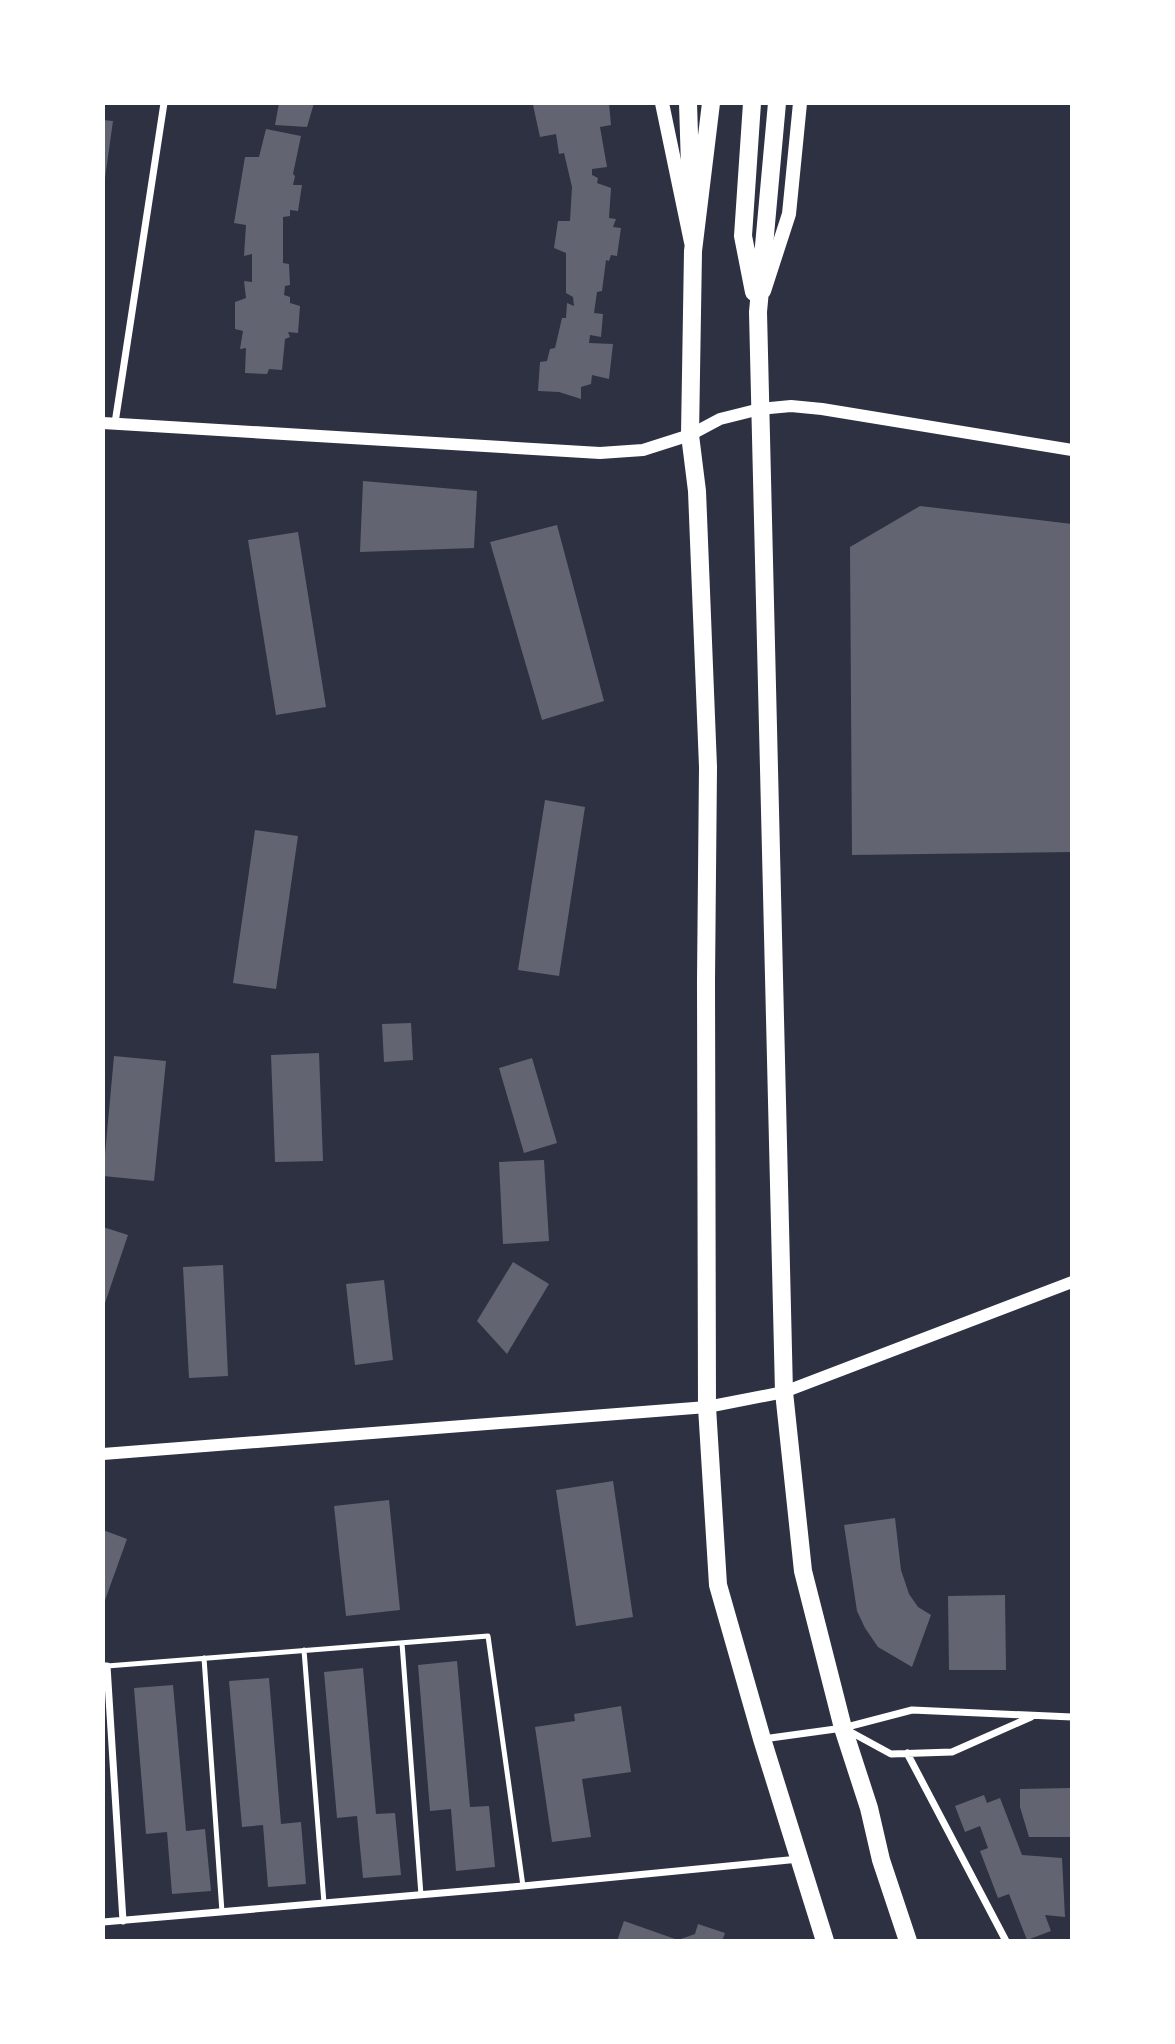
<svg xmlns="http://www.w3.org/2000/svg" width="1175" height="2044" font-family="Montserrat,sans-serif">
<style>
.building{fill:#626471}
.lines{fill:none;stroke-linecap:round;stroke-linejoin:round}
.service{stroke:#fff;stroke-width:5}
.minor{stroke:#fff;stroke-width:7}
.tertiary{stroke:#fff;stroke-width:12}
.secondary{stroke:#fff;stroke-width:14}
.primary{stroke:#fff;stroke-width:18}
</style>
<rect width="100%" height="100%" fill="#2d3142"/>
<path class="building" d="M 279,103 L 314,103 L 307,127 L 275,125 Z
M 546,103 L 609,103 L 611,125 L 600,127 L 607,167 L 592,169 L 592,175 L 598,178 L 597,183 L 611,188 L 609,218 L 616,219 L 613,227 L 621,228 L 617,256 L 611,255 L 609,261 L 606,260 L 602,291 L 597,292 L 594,313 L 603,314 L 601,337 L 590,335 L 589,343 L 613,344 L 609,379 L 592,375 L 591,384 L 581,387 L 581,399 L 559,392 L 538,391 L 540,362 L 547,361 L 550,349 L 555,348 L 562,318 L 566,318 L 567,303 L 574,306 L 573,297 L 566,293 L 566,253 L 554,248 L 558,221 L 570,221 L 572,187 L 564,153 L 559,154 L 556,134 L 540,137 L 533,105 Z
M 103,120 L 113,121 L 105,178 L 103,178 Z
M 266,129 L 301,136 L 293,174 L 295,176 L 293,185 L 302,185 L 298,211 L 290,210 L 290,216 L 283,217 L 283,263 L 289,264 L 290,285 L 285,286 L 284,295 L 290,297 L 290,303 L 300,306 L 298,333 L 288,332 L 290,337 L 285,339 L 282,370 L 269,369 L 267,374 L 245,373 L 246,348 L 240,349 L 243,331 L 235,329 L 235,302 L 246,298 L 244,281 L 252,282 L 252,254 L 244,256 L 246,225 L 234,223 L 245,157 L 259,157 Z
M 363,481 L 477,491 L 474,548 L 360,552 Z
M 920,506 L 1072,524 L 1072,852 L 852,855 L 850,547 Z
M 557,525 L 604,701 L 542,720 L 490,542 Z
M 298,532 L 326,707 L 276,715 L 248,540 Z
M 545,800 L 585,807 L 559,976 L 518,970 Z
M 255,830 L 298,836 L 276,989 L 233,983 Z
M 411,1023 L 413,1060 L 384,1062 L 382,1024 Z
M 319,1053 L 323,1161 L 275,1162 L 271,1055 Z
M 114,1056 L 166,1061 L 154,1181 L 103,1176 Z
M 532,1058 L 557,1143 L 524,1153 L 499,1068 Z
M 544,1160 L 549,1241 L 503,1244 L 499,1162 Z
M 103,1227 L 128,1235 L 104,1306 L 103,1306 Z
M 513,1262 L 549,1284 L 507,1354 L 477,1321 Z
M 223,1265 L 228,1376 L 189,1378 L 183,1267 Z
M 384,1280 L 393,1360 L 355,1365 L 346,1284 Z
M 613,1481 L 633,1617 L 576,1626 L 556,1490 Z
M 389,1500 L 400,1610 L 346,1616 L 334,1506 Z
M 895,1518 L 901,1570 L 909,1594 L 918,1607 L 931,1615 L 912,1667 L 878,1647 L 865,1628 L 857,1611 L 844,1525 Z
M 103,1530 L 127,1539 L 104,1603 L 103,1603 Z
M 1005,1595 L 1006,1670 L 949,1670 L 948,1596 Z
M 457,1661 L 470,1807 L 489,1806 L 495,1867 L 456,1871 L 451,1809 L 430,1811 L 418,1665 Z
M 363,1668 L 376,1814 L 395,1813 L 401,1875 L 363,1878 L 357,1816 L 337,1818 L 324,1672 Z
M 269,1678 L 281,1824 L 301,1822 L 306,1884 L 268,1887 L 263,1825 L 242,1827 L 229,1681 Z
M 173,1685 L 186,1831 L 205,1829 L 211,1891 L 172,1894 L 167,1832 L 146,1834 L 134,1688 Z
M 621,1706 L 631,1772 L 582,1779 L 591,1837 L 552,1842 L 535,1727 L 575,1721 L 574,1714 Z
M 1070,1788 L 1071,1837 L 1029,1837 L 1020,1807 L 1020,1789 Z
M 984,1795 L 987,1803 L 1000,1798 L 1022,1855 L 1062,1858 L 1065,1917 L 1045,1915 L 1051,1931 L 1027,1940 L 1009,1894 L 998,1898 L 980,1851 L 988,1848 L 980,1826 L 965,1832 L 955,1806 Z
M 624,1921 L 678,1940 L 695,1934 L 698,1924 L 725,1933 L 722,1941 L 617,1941 Z"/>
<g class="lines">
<path class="service" d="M 402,1643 L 421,1895
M 304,1650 L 324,1903
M 204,1658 L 222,1912
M 107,1666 L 488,1636 L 523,1886"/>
<path class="minor" d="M 115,423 L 164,103
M 103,1666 L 107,1666 L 123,1921
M 847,1730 L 891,1754 L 952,1752 L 1031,1717
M 763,1739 L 843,1728 L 912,1710 L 1072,1717
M 907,1753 L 1006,1941
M 103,1922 L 523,1886 L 799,1859"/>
<path class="tertiary" d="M 103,423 L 600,453 L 643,450 L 690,435 L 720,419 L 760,409 L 791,406 L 822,409 L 1072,450
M 103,1454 L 707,1407 L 784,1392 L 1072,1282"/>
<path class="secondary" d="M 662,103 L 691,242
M 764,291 L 789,214 L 800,103"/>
<path class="primary" d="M 688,103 L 691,198
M 711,103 L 693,251 L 690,435 L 697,491 L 708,767 L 706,980 L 707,1407 L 718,1585 L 762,1739 L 825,1941
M 752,103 L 743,236 L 754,292
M 777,103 L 758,312 L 784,1392 L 803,1571 L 843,1728 L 869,1808 L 881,1860 L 908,1941"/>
</g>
<rect width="1175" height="2044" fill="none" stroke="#ffffff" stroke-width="210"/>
</svg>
